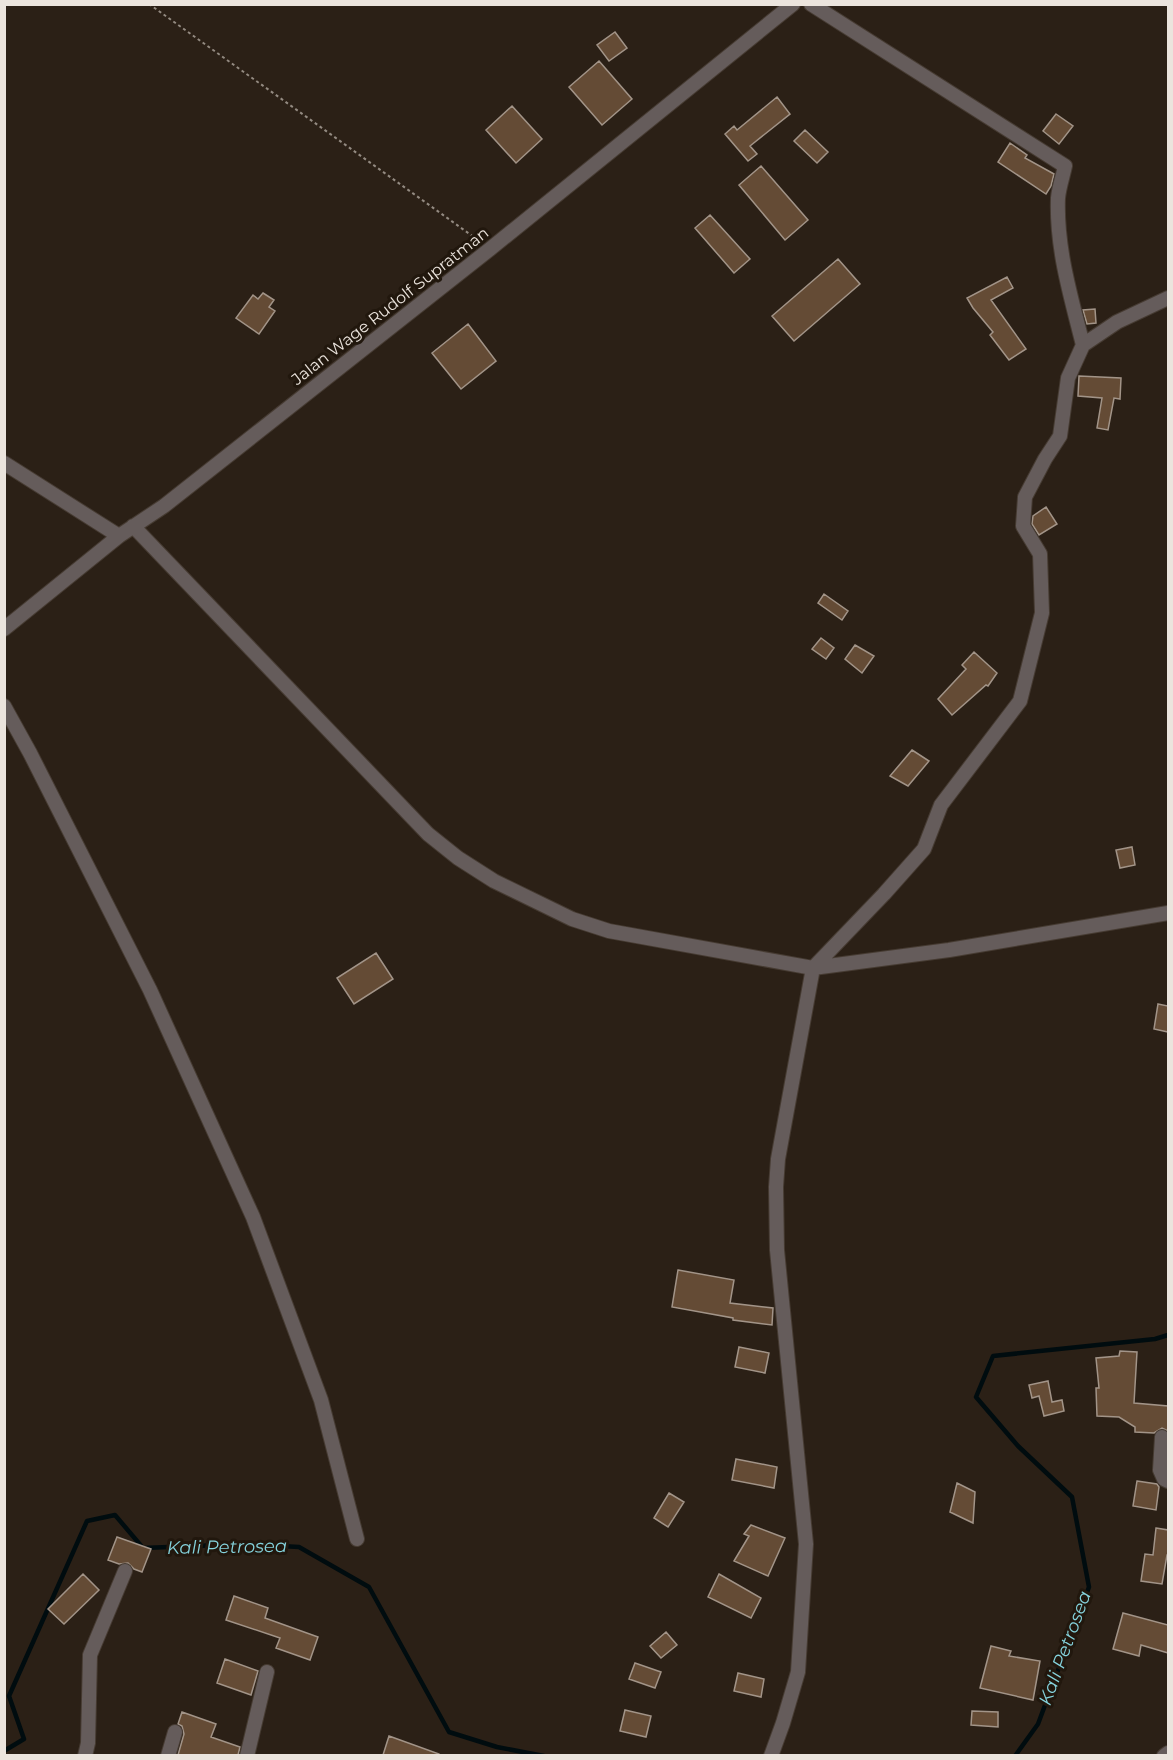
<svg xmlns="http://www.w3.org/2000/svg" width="1173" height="1760" font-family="Montserrat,sans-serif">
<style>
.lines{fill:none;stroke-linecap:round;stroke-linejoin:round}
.stream{stroke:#000c0f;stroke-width:4.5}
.building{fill:#644b35;stroke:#a29488;stroke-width:1.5}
.minor-casing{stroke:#463b32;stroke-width:16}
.path{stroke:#938a81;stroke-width:2;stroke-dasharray:3 3;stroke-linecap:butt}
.minor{stroke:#655c5b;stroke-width:14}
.labels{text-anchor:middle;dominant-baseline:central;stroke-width:6;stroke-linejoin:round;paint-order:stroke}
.street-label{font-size:16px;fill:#ebe4dd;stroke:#21170d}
.water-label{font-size:18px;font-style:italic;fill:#85d3dd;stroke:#21170d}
</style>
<rect width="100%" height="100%" fill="#2b2016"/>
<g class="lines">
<path class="stream" d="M 4,1751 L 24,1739 L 9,1696 L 87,1521 L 115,1515 L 143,1548 L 247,1544 L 299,1547 L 369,1587 L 449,1732 L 497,1747 L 544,1756
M 1015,1756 L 1038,1724 L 1089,1587 L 1072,1497 L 1018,1446 L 976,1397 L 993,1356 L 1155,1339 L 1168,1335"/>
</g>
<path class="building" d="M 615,32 L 627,48 L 609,61 L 597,45 Z
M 599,61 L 632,99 L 602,125 L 569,87 Z
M 777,97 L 790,114 L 750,146 L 757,154 L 748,161 L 725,134 L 734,126 L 737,130 Z
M 512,106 L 542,139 L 516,163 L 486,130 Z
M 1056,114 L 1073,126 L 1059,144 L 1043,131 Z
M 805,130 L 828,152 L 817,163 L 794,141 Z
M 1010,143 L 1027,155 L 1025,158 L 1054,174 L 1051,186 L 1046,194 L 998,162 Z
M 761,166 L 808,220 L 785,240 L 739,185 Z
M 710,215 L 750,259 L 734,273 L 695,228 Z
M 838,259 L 860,284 L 794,341 L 772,316 Z
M 1007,277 L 1013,288 L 991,300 L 1026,349 L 1009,360 L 990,335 L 993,332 L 973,308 L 967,298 Z
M 263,293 L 274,300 L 269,307 L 275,311 L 259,334 L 236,318 L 253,295 L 258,299 Z
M 1095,309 L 1096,323 L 1087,324 L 1083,310 Z
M 468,324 L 496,361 L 461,389 L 432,353 Z
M 1079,376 L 1121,378 L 1120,399 L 1114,398 L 1108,430 L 1097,428 L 1102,398 L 1078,396 Z
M 1046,507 L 1057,524 L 1039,535 L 1032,524 L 1033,516 Z
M 824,594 L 848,611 L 842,620 L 818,603 Z
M 821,638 L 834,648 L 826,659 L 812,649 Z
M 855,645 L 874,656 L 862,673 L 845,659 Z
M 974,652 L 997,673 L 988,686 L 986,685 L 952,715 L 938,699 L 966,669 L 962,665 Z
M 912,750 L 929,761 L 908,786 L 890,776 Z
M 1132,847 L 1135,865 L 1120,868 L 1116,850 Z
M 376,953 L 393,979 L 354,1004 L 337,978 Z
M 1158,1004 L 1168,1006 L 1168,1032 L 1154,1029 Z
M 678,1270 L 734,1280 L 730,1303 L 773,1308 L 772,1325 L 733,1320 L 733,1318 L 672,1307 Z
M 739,1347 L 769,1353 L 765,1373 L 735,1367 Z
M 1120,1351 L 1137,1352 L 1134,1403 L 1168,1406 L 1168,1431 L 1162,1428 L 1154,1433 L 1135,1432 L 1135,1427 L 1119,1417 L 1097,1416 L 1096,1388 L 1099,1388 L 1096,1358 L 1119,1356 Z
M 1048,1381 L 1052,1402 L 1062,1400 L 1064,1411 L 1044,1416 L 1039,1396 L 1032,1398 L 1029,1385 Z
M 736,1459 L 777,1467 L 774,1488 L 732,1480 Z
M 1137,1481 L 1157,1484 L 1159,1487 L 1156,1510 L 1133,1506 Z
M 957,1483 L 975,1492 L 973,1523 L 950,1512 Z
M 669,1493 L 684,1502 L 668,1527 L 654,1518 Z
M 751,1525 L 785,1538 L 768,1576 L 734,1561 L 749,1536 L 744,1534 Z
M 1156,1528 L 1168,1530 L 1168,1555 L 1167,1555 L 1162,1584 L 1141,1581 L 1145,1554 L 1153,1555 Z
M 117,1537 L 151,1549 L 142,1572 L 134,1569 L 128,1563 L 119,1564 L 108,1560 Z
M 83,1574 L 99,1590 L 64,1624 L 48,1609 Z
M 719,1574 L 761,1598 L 751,1618 L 708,1597 Z
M 234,1596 L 268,1608 L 265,1618 L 318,1637 L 310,1660 L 276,1648 L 280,1638 L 226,1620 Z
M 1123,1613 L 1168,1625 L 1168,1653 L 1141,1645 L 1139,1656 L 1113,1649 Z
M 666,1632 L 677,1645 L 661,1658 L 650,1646 Z
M 991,1646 L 1011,1651 L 1009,1656 L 1040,1661 L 1033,1700 L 980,1688 Z
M 225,1659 L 258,1671 L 251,1695 L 217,1683 Z
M 635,1663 L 661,1672 L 655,1688 L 629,1679 Z
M 738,1673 L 764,1679 L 761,1697 L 734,1691 Z
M 625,1710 L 651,1716 L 646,1737 L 620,1731 Z
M 972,1711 L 998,1712 L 998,1727 L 971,1725 Z
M 182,1712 L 216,1724 L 211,1737 L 240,1747 L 238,1755 L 178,1755 L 184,1734 L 182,1726 L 178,1724 Z
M 389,1736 L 439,1754 L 439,1755 L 383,1755 Z"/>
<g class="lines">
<g class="minor-casing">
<path id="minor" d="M 811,4 L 1065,166 C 1063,176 1059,187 1058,198 C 1056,248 1071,297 1083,345
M 4,463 L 119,536
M 133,526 L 428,834 L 458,858 L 494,881 L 572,919 L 609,931 L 813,968 L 949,950 L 1168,913
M 4,629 L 119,536 L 164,506 L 490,249 L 793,4
M 4,706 L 30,753 L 150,990 L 253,1217 L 321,1400 L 357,1539
M 1162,1437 L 1160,1470 L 1164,1479 L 1168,1481
M 85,1756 L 88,1743 L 90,1655 L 125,1571
M 168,1756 L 175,1732
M 247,1756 L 267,1672
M 771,1756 L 783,1723 L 798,1672 L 806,1544 L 777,1250 L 776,1187 L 778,1159 L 813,968 L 884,894 L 924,849 L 941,805 L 1020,701 L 1042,613 L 1040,554 L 1023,526 L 1025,497 L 1045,459 L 1060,436 L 1068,378 L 1083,345 L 1117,322 L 1168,298
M 1164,1756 L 1168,1753"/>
</g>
<path class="path" d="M 149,4 L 478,240"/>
<use href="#minor" class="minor"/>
</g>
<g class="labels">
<g class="street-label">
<text transform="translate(390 306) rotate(-38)">Jalan Wage Rudolf Supratman</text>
</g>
<g class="water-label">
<text transform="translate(227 1547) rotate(-1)">Kali Petrosea</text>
<text transform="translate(1065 1648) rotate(-70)">Kali Petrosea</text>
</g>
</g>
<rect width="1173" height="1760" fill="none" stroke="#ebe4dd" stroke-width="12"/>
</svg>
